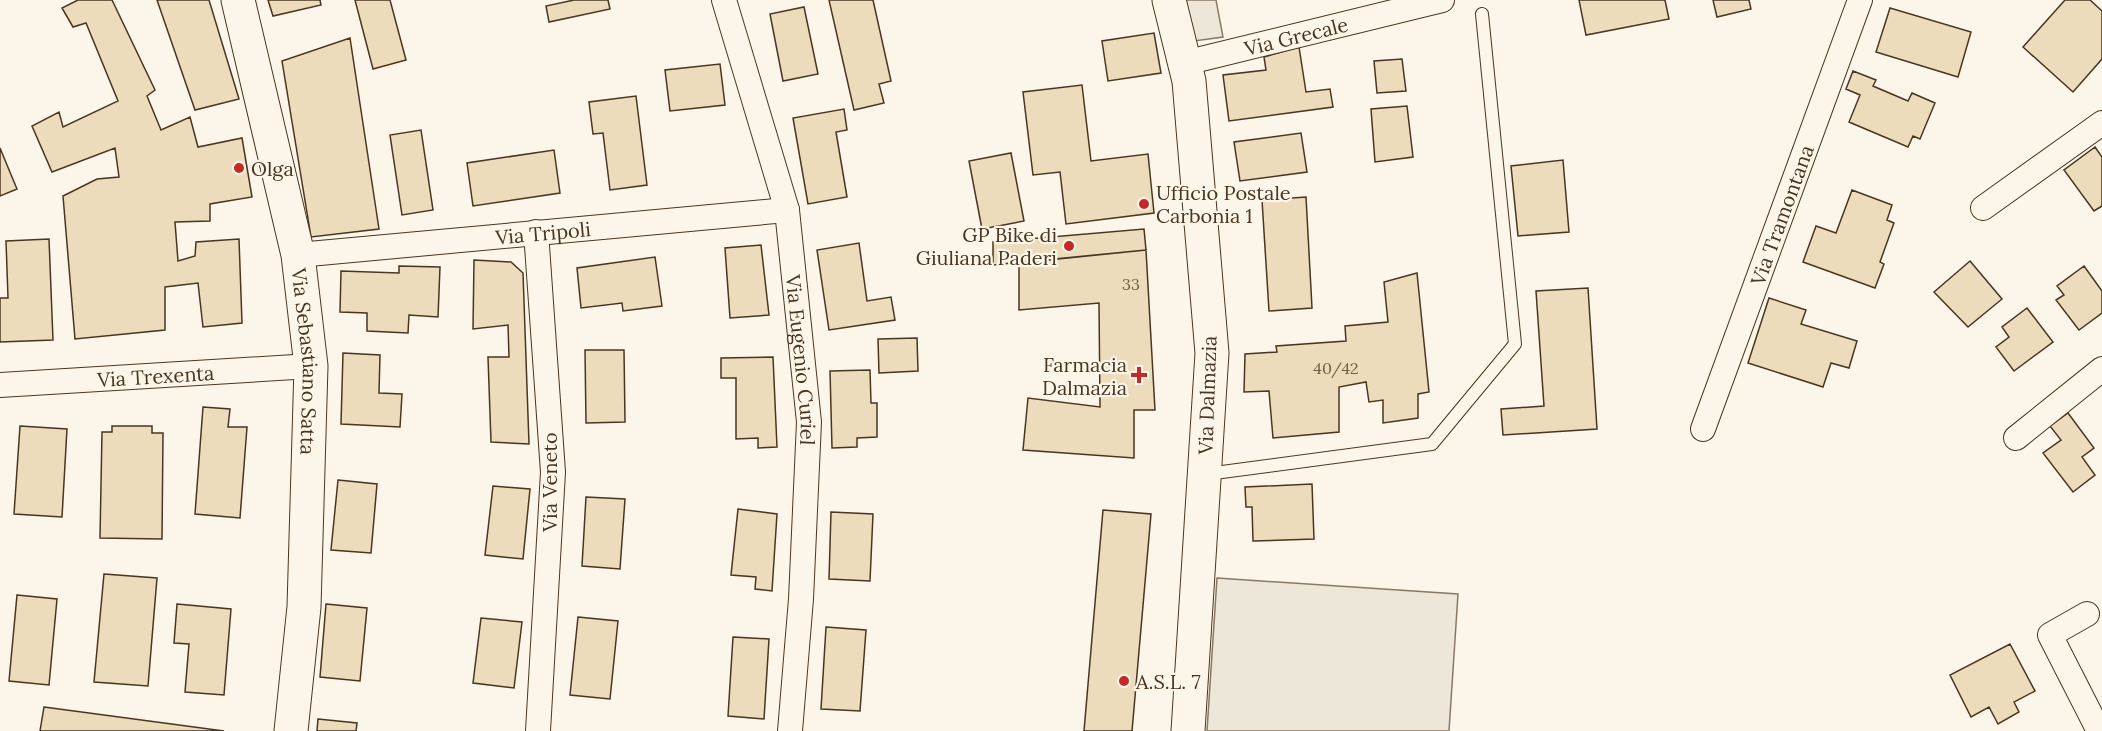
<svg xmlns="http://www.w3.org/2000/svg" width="2102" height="731" font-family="Lora,serif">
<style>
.parking{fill:#ede7d9;stroke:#887966;stroke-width:1.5}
.building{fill:#ecdcbc;stroke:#4a3520;stroke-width:1.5}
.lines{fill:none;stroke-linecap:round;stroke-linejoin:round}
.lane-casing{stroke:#4a3520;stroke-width:14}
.street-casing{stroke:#4a3520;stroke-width:26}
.secondary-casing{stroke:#4a3520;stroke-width:35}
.lane{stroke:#fbf6e9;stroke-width:12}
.street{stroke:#fbf6e9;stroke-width:24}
.secondary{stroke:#fbf6e9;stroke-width:33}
.poi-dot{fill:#c62828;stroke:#fbf6e9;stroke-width:2}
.labels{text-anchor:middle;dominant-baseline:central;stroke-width:4.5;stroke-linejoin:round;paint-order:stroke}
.number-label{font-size:16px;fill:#725f47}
.street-label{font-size:20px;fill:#4a3520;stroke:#fbf6e9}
.poi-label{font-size:20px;fill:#4a3520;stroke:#fbf6e9;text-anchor:start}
</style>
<rect width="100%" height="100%" fill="#fbf6e9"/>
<path class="parking" d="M 1184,0 L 1216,0 L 1223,37 L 1194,41 Z
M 1217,578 L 1458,594 L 1449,731 L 1207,731 Z"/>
<path class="building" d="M 78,0 L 112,0 L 155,90 L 147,96 L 161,130 L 190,117 L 198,147 L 242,138 L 252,197 L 210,204 L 210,221 L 175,222 L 178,261 L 195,256 L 196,242 L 239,239 L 242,323 L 203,327 L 198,283 L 165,287 L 165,330 L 75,339 L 63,196 L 97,179 L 119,177 L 115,148 L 52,172 L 32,126 L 59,112 L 63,127 L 118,101 L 86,23 L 73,27 L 62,8 Z
M 157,0 L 209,0 L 239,99 L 195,110 Z
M 268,0 L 320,0 L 321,5 L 273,16 Z
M 355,0 L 390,0 L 406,60 L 373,69 Z
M 574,0 L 608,0 L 610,9 L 549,22 L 546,6 Z
M 829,0 L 873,0 L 891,81 L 879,84 L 884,103 L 854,110 Z
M 1579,0 L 1665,0 L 1669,19 L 1586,35 Z
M 1713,0 L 1749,0 L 1751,9 L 1717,17 Z
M 2065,0 L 2090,0 L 2102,11 L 2102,59 L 2073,92 L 2023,47 Z
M 804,7 L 818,74 L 783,81 L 770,14 Z
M 1890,8 L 1971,32 L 1958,77 L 1876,52 Z
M 1154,33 L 1161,73 L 1108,81 L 1102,41 Z
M 350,38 L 379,229 L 311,237 L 282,61 Z
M 1299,47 L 1306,92 L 1330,89 L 1333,107 L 1229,121 L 1223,75 L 1266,70 L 1264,57 Z
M 1402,59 L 1406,91 L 1377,93 L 1374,61 Z
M 720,64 L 725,105 L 670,111 L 665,70 Z
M 1853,71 L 1876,80 L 1873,86 L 1908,101 L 1912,93 L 1935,103 L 1920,139 L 1913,136 L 1908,147 L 1849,122 L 1860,95 L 1846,89 Z
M 1082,85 L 1091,161 L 1148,154 L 1154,213 L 1066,224 L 1060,172 L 1033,175 L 1023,92 Z
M 636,96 L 647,185 L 610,190 L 603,133 L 593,134 L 589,102 Z
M 1407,106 L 1413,157 L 1375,162 L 1371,109 Z
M 844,109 L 847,130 L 836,132 L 847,197 L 808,204 L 793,118 Z
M 421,130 L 433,210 L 402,215 L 390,135 Z
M 1301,133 L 1307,172 L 1240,181 L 1234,142 Z
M 2095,147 L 2102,157 L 2102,206 L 2094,211 L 2064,170 Z
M 0,148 L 17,189 L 0,196 Z
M 554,150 L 560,193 L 473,206 L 467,163 Z
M 1011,153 L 1024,221 L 982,229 L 969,161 Z
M 1563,160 L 1569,232 L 1518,236 L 1511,166 Z
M 1852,190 L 1892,205 L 1887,220 L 1894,223 L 1880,262 L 1884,264 L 1875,288 L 1803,262 L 1816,226 L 1836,233 Z
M 1306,197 L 1312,308 L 1269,311 L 1262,200 Z
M 1144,229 L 1146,250 L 993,265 L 993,242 Z
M 49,239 L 53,340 L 0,342 L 0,298 L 8,298 L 6,241 Z
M 859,243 L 867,301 L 891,297 L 895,320 L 829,330 L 817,250 Z
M 761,245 L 769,315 L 730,318 L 725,248 Z
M 1146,250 L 1155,410 L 1134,410 L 1134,458 L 1023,450 L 1028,398 L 1100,407 L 1099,303 L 1019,310 L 1019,263 Z
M 655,257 L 662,306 L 623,311 L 622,303 L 581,308 L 577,268 Z
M 474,260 L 511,262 L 523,273 L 529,444 L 491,442 L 488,357 L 509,357 L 508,325 L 473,329 Z
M 1970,261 L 2002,299 L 1968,327 L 1934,292 Z
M 399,266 L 440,267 L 438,317 L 409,315 L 408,333 L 367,331 L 367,313 L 340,312 L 341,271 L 399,273 Z
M 2084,266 L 2102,291 L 2102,313 L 2079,330 L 2056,300 L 2064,295 L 2057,286 Z
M 1417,273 L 1429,392 L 1418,394 L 1418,418 L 1383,423 L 1383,400 L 1369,402 L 1366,382 L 1339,387 L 1339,432 L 1273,438 L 1269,391 L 1244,392 L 1245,354 L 1277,352 L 1276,346 L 1346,341 L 1345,326 L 1388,322 L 1384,282 Z
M 1588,288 L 1597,429 L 1503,435 L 1501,409 L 1544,406 L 1536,291 Z
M 1769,298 L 1806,310 L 1801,324 L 1857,341 L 1849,368 L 1831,363 L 1823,387 L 1748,363 Z
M 2027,308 L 2053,342 L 2014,371 L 1996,347 L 2009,337 L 2002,327 Z
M 917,338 L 918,371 L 879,373 L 878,339 Z
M 585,350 L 624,350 L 625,422 L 586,423 Z
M 343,353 L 380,355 L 379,393 L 402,394 L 400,427 L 341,424 Z
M 773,357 L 777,447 L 758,448 L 758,438 L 736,439 L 736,378 L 721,378 L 721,358 Z
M 870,370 L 871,403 L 877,403 L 877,437 L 857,438 L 857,447 L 832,448 L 830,371 Z
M 203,407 L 230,409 L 228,427 L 247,427 L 240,518 L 195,514 Z
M 2068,413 L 2094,448 L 2082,457 L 2095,475 L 2073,492 L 2043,453 L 2061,440 L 2050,426 Z
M 20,426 L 67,429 L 62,517 L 14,514 Z
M 112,426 L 152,426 L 152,433 L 163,433 L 162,539 L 100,538 L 102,432 L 112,432 Z
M 338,480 L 377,484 L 371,553 L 331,550 Z
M 1312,484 L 1314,539 L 1253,541 L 1252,507 L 1246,507 L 1245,487 Z
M 493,486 L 530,489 L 523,559 L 485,555 Z
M 586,497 L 625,499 L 620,569 L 582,566 Z
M 738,509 L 777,514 L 772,591 L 755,589 L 756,577 L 731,575 Z
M 1103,510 L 1151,514 L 1132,731 L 1084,731 Z
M 831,512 L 873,514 L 870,581 L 829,579 Z
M 104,574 L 157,578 L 148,686 L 94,682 Z
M 17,595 L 57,599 L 49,685 L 9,681 Z
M 177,604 L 231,609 L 224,695 L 185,692 L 189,644 L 174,643 Z
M 326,604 L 367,608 L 360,681 L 320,677 Z
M 578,617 L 618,621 L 610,699 L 570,695 Z
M 481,618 L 522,622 L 514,688 L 473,683 Z
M 826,627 L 866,630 L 860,711 L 821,709 Z
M 733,637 L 769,639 L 764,719 L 728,716 Z
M 2010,644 L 2035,691 L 2014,702 L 2019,712 L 1998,724 L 1989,707 L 1971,717 L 1950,675 Z
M 44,707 L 224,731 L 40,731 Z
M 318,719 L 357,723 L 356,731 L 317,731 Z"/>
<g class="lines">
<g class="lane-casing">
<path id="lane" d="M 1207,474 L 1432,444 L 1515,344 L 1482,14"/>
</g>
<g class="street-casing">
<g id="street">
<path id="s1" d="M 724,0 L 787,210 L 809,422 L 801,599 L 790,731"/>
<path id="s2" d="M 1185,60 L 1197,60 L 1442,0"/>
<path d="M 1983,208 L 2102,123"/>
<path d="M 536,232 L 553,472 L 538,731"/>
<path id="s3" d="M 298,255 L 787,210"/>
<path id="s4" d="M 0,385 L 311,366"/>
<path id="s5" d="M 1703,429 L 1860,0"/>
<path d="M 2016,438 L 2102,369"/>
<path d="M 2087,614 L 2050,635 L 2099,731"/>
</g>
</g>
<g class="secondary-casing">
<g id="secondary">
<path id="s6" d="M 238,0 L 298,255 L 311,366 L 304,607 L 291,731"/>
<path d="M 1169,0 L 1189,81 L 1212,353 L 1188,731"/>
</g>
</g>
<use href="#lane" class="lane"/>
<use href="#street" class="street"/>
<use href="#secondary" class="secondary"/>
</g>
<g class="poi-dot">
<circle cx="239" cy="168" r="6"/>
<circle cx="1144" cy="204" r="6"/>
<circle cx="1069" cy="246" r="6"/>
<path d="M1136 366h6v6h6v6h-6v6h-6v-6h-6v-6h6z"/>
<circle cx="1124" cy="681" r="6"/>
</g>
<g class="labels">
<g class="number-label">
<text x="1131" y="284">33</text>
<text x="1336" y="368">40/42</text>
</g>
<g class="street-label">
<text stroke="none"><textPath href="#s2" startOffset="114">Via Grecale</textPath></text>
<text stroke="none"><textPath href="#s5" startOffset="228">Via Tramontana</textPath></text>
<text stroke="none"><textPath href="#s3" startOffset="246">Via Tripoli</textPath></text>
<text stroke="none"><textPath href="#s1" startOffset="370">Via Eugenio Curiel</textPath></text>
<text stroke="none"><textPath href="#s6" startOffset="369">Via Sebastiano Satta</textPath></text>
<text stroke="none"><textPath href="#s4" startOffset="156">Via Trexenta</textPath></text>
<text transform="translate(1207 395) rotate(-88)">Via Dalmazia</text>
<text transform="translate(549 482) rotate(-90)">Via Veneto</text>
</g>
<g class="poi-label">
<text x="251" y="168">Olga</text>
<text x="1156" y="192">Ufficio Postale<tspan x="1156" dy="23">Carbonia 1</tspan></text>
<text x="1057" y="234" text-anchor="end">GP Bike di<tspan x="1057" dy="23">Giuliana Paderi</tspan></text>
<text x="1127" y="364" text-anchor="end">Farmacia<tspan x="1127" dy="23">Dalmazia</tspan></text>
<text x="1136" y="681">A.S.L. 7</text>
</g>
</g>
</svg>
